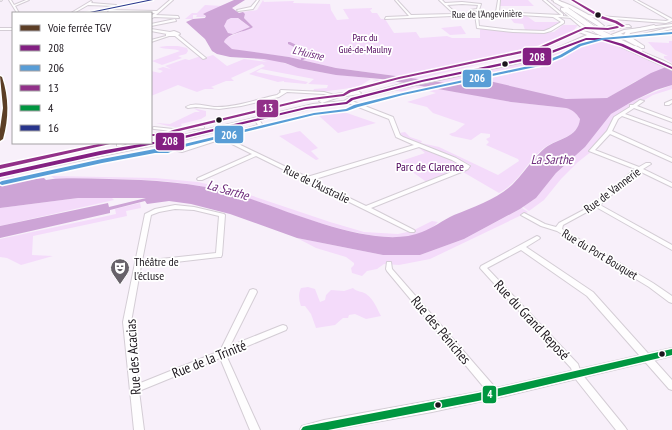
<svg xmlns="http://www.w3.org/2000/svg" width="672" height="430" font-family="'PT Sans Narrow',sans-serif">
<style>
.green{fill:#f4dbfa}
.water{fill:#cda4d6;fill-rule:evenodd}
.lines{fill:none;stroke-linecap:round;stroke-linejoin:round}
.canal{fill:#cda4d6;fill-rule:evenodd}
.primary-tunnel{stroke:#d7cfd9;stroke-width:4.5;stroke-dasharray:4.5 2.5;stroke-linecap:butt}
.minor-casing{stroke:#d4cdd5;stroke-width:2}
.secondary-casing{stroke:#d4cdd5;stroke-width:2}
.primary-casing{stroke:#d4cdd5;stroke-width:2}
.trunk-casing{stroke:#d4cdd5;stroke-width:2}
.minor{fill:#fefdfe;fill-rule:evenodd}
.secondary{fill:#fefdfe;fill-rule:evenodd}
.primary{fill:#fefdfe;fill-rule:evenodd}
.trunk{fill:#fefdfe;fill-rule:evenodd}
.trunk-bridge-far1-casing{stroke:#d4cdd5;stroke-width:6;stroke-linecap:butt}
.trunk-bridge-casing{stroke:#d4cdd5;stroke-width:8;stroke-linecap:butt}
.trunk-bridge-far1{stroke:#fefdfe;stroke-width:5}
.trunk-bridge{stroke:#fefdfe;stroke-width:6}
.bus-1-casing{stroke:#fff;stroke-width:3}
.bus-2-casing{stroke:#fff;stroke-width:3}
.bus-3-casing{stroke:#fff;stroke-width:3}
.bus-4-casing{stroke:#fff;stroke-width:3}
.bus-5-casing{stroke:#fff;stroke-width:3}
.bus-1{fill:#831f82;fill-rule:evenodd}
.bus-2{fill:#589dd6;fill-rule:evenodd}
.bus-3{fill:#923189;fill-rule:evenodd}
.bus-4{fill:#009640;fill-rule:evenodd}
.bus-5{fill:#27348b;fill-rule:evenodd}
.rail-1-casing{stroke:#fff;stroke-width:3}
.rail-1{fill:#5c3e26;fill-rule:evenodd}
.bus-dot{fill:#1b151c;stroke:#fff;stroke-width:1.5}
.labels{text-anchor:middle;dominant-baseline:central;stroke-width:3.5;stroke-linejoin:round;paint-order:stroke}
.far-street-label{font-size:10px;fill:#1b151c;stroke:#fff}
.far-park-label{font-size:10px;fill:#4c0159;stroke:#fff}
.far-water-label{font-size:11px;font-style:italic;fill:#6d2a7b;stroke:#fff}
.park-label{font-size:12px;fill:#4c0159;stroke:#fff}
.street-label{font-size:12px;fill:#1b151c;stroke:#fff}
.poi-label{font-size:12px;fill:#1b151c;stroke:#fff;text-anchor:start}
.water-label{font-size:13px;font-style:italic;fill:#6d2a7b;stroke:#fff}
.near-street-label{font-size:14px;fill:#1b151c;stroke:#fff}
.line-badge{stroke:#fff;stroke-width:1.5}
.badge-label{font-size:11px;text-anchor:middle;font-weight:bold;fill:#fff}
</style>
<rect width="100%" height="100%" fill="#f8f0fa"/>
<path class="green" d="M 263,0 L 264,2 L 294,1 L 293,3 L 330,4 L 331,10 L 337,20 L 349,19 L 343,9 L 372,8 L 372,9 L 370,10 L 372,13 L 377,13 L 381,19 L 385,19 L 394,33 L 416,32 L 420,38 L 447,36 L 452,38 L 480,38 L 480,27 L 517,32 L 545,33 L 554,32 L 563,25 L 578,25 C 560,50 530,55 500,58 L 501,59 L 418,79 L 336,68 L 289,57 L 243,51 L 232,49 L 224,42 L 226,38 L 253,27 L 244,18 L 245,14 L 242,12 L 257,10 Z
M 501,0 L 528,0 L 534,6 L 500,6 Z
M 205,5 L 223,6 L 203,14 L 206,17 L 196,17 L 197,15 L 193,15 L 193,19 L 185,19 L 192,13 L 197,13 Z
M 507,14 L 524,14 L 535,22 L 560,22 L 547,30 L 525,30 L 523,24 L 514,23 Z
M 236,17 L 250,27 L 233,34 L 228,33 L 223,25 C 226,19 230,18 236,17 Z
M 461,26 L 466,34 L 450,35 L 441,28 Z
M 593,40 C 618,42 643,57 665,68 L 634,82 L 613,95 L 607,98 L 589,99 L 566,99 L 554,97 L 485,80 L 466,81 L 457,85 L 434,81 L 494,68 L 554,58 L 548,55 L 576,43 Z
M 669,41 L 672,41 L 672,63 L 664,58 L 664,56 L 668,56 L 655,50 L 648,42 L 669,43 Z
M 167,46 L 178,46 L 187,48 L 188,51 L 186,54 L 178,56 L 182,58 L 162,65 L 152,61 L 180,51 C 173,48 166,50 159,47 Z
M 213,55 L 227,66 L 244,59 L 267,62 L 258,59 C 271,56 287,65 300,68 C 332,76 365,76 397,83 L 364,87 L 376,80 L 371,79 L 358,87 L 328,91 L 313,91 L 314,89 L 327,88 L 328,85 L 308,84 L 314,79 L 261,69 L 256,72 L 308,82 L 306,84 L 284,82 L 284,81 L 278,82 L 249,74 L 265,66 L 262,64 L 231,78 L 234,81 L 226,81 L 211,87 L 214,88 L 213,89 L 205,89 L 197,92 L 178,85 L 151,96 L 151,75 L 153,75 L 151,74 L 151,71 L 160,73 L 163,71 L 157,69 L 163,67 L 171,69 L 165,66 L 185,59 L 189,60 L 201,56 L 203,58 Z
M 672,85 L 672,89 L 653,95 L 621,114 L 592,151 L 578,162 L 561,179 L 544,200 L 529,211 L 523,207 L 536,198 L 556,173 L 585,147 L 611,114 L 633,101 Z
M 417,86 L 475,95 L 511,102 L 566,108 L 573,110 L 580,119 C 578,138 557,138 544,148 C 526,162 521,181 499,193 L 463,172 L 471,165 L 456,158 L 401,136 L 399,133 L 405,132 L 410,137 L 422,141 L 421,143 L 439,147 L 498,175 L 519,161 L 518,159 L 486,145 L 489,142 L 486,139 L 490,137 L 490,134 L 481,133 L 471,140 L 452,136 L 449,134 L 455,132 L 465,124 L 433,113 L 427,107 L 407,102 L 436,93 L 415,87 L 403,92 L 393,90 Z
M 193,108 L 206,111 L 206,116 L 201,119 L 181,124 L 183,128 L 168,126 L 156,123 L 170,124 L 195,112 L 200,112 Z
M 336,111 L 344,112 L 376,123 L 338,133 L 318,115 Z
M 300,131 L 318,148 L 311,151 L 319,159 L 316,160 L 279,136 Z
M 418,147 L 464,164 L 464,168 L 428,183 L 411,171 L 414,170 L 401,161 L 425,153 Z
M 47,170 L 47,172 L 39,180 L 0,183 L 0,178 L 14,176 L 14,178 L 35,175 L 38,174 L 39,171 Z
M 51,176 L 155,178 L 198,182 L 241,192 L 330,222 L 364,232 L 398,234 L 412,231 L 432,221 L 438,222 C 405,262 290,212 250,199 C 232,193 213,188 194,185 C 154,178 105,179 64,178 L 55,179 Z
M 78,198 L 112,198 L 114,200 L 0,226 L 0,208 Z
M 140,203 L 141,208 L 126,211 L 127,216 L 33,236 L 32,255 L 53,256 L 21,265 L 7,258 L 0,257 L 0,239 L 116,214 L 115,209 Z
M 522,208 L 528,212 L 430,259 L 399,265 L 384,264 L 377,269 L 367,271 L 362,276 L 352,273 L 351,268 L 354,265 L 354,263 L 346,257 L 316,248 L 297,238 L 383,255 L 420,255 L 464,239 Z
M 308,287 L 315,289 L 320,302 L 325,300 L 326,295 L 331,290 L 344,291 L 353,288 C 356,291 358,291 362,292 C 373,296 376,307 381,316 L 366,319 L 355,314 L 349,315 L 348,318 L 343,318 L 335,325 L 316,328 L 311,314 L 305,306 L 301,306 C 299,300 298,294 301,288 Z"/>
<path class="water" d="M 234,0 L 245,0 L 232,8 L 239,13 L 243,12 L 245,14 L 244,18 L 253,27 C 246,32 227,33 224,42 L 232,49 L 289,57 L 336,68 L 433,81 L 457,85 L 466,81 L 485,80 L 566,99 L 607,98 L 651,73 L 666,67 L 672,67 L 672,85 L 656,90 L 633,101 L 611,114 L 585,147 L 556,173 L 536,198 L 520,209 L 464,239 L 420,255 L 383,255 L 297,238 L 230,214 L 191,204 L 169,201 L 147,204 L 145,201 L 110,210 L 110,213 L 0,238 L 0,226 L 108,203 L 109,207 L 146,198 L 78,198 L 0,208 L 0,183 L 44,178 L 46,180 C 67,177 88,179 109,179 C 152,180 194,182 235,194 C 284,208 374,252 422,232 C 433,228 443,220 454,215 C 474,207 497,199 513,184 C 521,176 527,167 534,159 C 538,155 541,151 545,148 C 558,138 578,138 580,119 C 576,113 573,110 566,108 L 511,102 L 381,79 L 336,75 L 298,68 L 285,63 L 264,59 L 230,57 L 217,54 L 212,51 L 205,39 L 186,22 L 193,19 L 205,18 L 206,16 L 203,14 L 207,12 ZM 231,18 L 238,18 L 250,27 L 233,34 L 228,33 L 224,26 L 227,20 Z"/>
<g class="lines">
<path class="canal" d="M 288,42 L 290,42 L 310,51 L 312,55 L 303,60 L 301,60 L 301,58 L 308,55 L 307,53 L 288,44 Z"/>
<path class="primary-tunnel" d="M 610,29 L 617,29"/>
<g class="minor-casing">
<path id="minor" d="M 0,0 L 2,0 L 1,1 Z
M 9,0 L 11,0 L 14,5 L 26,0 L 29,0 L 15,6 L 19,13 L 17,13 Z
M 148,0 L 153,0 L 90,13 L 85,13 Z
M 170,0 L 173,0 L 156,15 L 178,16 L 179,18 L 154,17 L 151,19 L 151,16 L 155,13 L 109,12 L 108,11 L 109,10 L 157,11 Z
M 257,0 L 259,0 L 253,9 L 238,11 L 237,10 L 251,7 Z
M 395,0 L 397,0 L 411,15 L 454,14 L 439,0 L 442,0 L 445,3 L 462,2 L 481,4 L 479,10 L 478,11 L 470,10 L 477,9 L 478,5 L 462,4 L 447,5 L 457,14 L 475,13 L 476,12 L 477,13 L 496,12 L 498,0 L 500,0 L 499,12 L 561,15 L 543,0 L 546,0 L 563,14 L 563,16 L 574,17 L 573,18 L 558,17 L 564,21 L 564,23 L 551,31 L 544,33 L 513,32 L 477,28 L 475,15 L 385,19 L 386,17 L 409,16 ZM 503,14 L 553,17 L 561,22 L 549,29 L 544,31 L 513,30 L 479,26 L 478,15 Z
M 634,0 L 637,0 L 672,19 L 672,21 L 666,23 L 586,17 L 585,16 L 586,15 L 666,21 L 669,20 Z
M 91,1 L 92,2 L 91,3 L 116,5 L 115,6 L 88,5 L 74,13 L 71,13 Z
M 175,19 L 176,21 L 151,26 L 151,24 Z
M 672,27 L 672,29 L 641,36 L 639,35 Z
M 0,28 L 13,28 L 13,30 L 0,30 Z
M 151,29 L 170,32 L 174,31 L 179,33 L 180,34 L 178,35 L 206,58 L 203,59 L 175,36 L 169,36 L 151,42 L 151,40 L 166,36 L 166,34 L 167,34 L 151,31 Z
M 281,90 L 324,92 L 338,96 L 336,97 L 324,94 L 287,92 L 279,97 L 241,106 L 219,109 L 196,107 L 188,108 L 186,107 C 194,102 204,106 214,107 C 235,108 257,99 277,95 L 281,92 L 280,91 Z
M 640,100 L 644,101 L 637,106 L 672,119 L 672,122 L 634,108 L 625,114 L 672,131 L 672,134 L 622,116 L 618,119 L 612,131 L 672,158 L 672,162 L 610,134 L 595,150 L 639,167 L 646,163 L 650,163 L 651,164 L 643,169 L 672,183 L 672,187 L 639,171 L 600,205 L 672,245 L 672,250 L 596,207 L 563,225 L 562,229 L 653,283 L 672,296 L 672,303 L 669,302 L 649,287 L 557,231 L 541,226 L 521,215 L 524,213 L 526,214 L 545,224 L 556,227 L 559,223 L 591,206 L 635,169 L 589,151 L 607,131 L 614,117 L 630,107 L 630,105 L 633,105 Z
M 672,100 L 672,103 L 669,105 L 665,105 L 665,103 Z
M 348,101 L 352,101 L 393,117 L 400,135 L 403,137 L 456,158 L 470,166 L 468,169 L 464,171 L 371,208 L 414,230 L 415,231 L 414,232 L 410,232 L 256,156 L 202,180 L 198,180 L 197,179 L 198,178 L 252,154 L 222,139 L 182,152 L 173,150 L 160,144 L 162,143 L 176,148 L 182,148 L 258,125 L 254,119 L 256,118 L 258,118 L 262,124 L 262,127 L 226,138 L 307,177 L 414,145 L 396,137 L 389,119 L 348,103 ZM 419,147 L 452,160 L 464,167 L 366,206 L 312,180 Z
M 202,126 L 204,127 L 204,128 L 173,131 L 154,129 L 152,128 L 154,127 L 173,129 Z
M 120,143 L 127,143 L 121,146 L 117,146 L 117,144 Z
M 175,205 L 194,207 L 224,214 L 225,215 L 222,255 L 221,257 L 219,257 L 141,266 L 131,322 L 138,384 L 220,351 L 250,290 L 253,289 L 256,290 L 257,292 L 230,346 L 280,326 L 283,325 L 286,326 L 287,328 L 286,330 L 226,355 L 260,430 L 250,430 L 220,358 L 139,391 L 144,430 L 134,430 L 123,322 L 145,214 L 155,209 ZM 175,209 L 194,210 L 219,216 L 216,253 L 142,261 L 151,215 L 159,212 Z
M 537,236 L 539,237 L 540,238 L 539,239 L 526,247 L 593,292 L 672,380 L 672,390 L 669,389 L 587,296 L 521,250 L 487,268 L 578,364 L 581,373 L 625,427 L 627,430 L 616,430 L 574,377 L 571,368 L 480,268 L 481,266 Z
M 387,262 L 391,262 L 392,269 L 493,385 L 499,390 L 500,393 L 499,396 C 494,398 491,394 487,391 L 387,271 L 386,269 Z"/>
</g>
<g class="secondary-casing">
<path id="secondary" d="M 672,348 L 672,356 L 506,396 L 432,412 L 331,430 L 300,430 L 302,426 L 324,420 L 478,392 Z"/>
</g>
<g class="primary-casing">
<path id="primary" d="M 552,0 C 565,0 594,17 604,26 L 600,27 L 577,13 Z
M 561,8 L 565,8 L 585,25 L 585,27 L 581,27 L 561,10 Z
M 672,24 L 672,26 L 625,32 L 612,38 L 588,37 L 543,58 L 402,88 L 354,100 L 345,104 L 313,108 L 261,120 L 178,141 L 166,145 L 155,145 L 0,177 L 0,173 L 143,143 L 151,143 L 151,135 C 159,131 173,127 179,136 L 313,104 L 344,101 L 350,98 L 401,84 L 541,55 L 587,35 L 579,32 L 579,31 L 581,30 L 596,35 L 611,35 L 624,30 ZM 163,135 L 171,136 L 171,138 L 164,142 L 156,140 L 156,138 Z
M 629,25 L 631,27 L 609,28 L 607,27 L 609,26 Z
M 358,91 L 361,93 L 360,94 L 339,97 L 322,103 L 319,101 L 336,94 Z"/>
</g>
<g class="trunk-casing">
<path id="trunk" d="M 554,0 L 558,0 L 574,10 L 570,11 L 554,2 Z
M 654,25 L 657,27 L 656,28 L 630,33 L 629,36 L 644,46 L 644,48 L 640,48 L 616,35 L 619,33 L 624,35 L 626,31 Z
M 598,35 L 602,35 L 664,61 L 672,65 L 672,70 L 608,41 L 592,40 L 581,42 L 578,40 L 592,36 L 598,37 Z"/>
</g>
<use href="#minor" class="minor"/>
<use href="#secondary" class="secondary"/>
<use href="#primary" class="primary"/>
<use href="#trunk" class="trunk"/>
<g class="trunk-bridge-far1-casing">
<path id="trunk-bridge-far1" d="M 567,10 L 597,31 L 637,50"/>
</g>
<g class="trunk-bridge-casing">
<path id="trunk-bridge" d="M 635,49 L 639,51"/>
</g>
<use href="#trunk-bridge-far1" class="trunk-bridge-far1"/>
<use href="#trunk-bridge" class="trunk-bridge"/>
<g class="bus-1-casing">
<path id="bus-1" d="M 586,38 L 602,38 L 623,44 L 672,67 L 672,69 L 621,46 L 602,40 L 586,40 L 542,57 L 422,82 L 353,100 L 347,104 L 306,109 L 177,140 L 166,144 L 154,144 L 100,155 L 0,177 L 0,173 L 100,151 L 146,143 L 151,143 L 151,142 L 165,142 L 175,138 L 306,107 L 346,102 L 351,98 L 422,80 L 540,55 Z"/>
</g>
<g class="bus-2-casing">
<path id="bus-2" d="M 672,32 L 672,34 L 602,40 L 581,46 L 562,57 L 540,66 L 403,95 L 358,107 L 347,111 L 314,115 L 180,148 L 168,153 L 155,153 L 102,163 L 2,185 L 0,184 L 0,182 L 2,181 L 102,159 L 155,149 L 167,149 L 176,146 L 314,113 L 346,109 L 354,105 L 403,93 L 538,64 L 560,55 L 579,44 L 602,38 Z"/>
</g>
<g class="bus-3-casing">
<path id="bus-3" d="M 571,0 L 574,0 L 602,16 L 617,21 L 625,26 L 622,27 L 615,23 L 600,18 Z
M 617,26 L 619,27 L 618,28 L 608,30 L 585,29 L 541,49 L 399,79 L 351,92 L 344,96 L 304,101 L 175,132 L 164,136 L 151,136 L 151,134 L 163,134 L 173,130 L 304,99 L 343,94 L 349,90 L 399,77 L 539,47 L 585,27 L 608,28 Z
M 103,143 L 112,143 L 110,144 L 0,169 L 0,165 Z"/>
</g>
<g class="bus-4-casing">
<path id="bus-4" d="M 672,349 L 672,355 L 478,401 L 328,430 L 301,430 L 303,427 L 306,426 L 478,393 Z"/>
</g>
<g class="bus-5-casing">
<path id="bus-5" d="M 148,0 L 153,0 L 90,13 L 85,13 Z"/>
</g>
<use href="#bus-1" class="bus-1"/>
<use href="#bus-2" class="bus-2"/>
<use href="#bus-3" class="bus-3"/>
<use href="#bus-4" class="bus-4"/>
<use href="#bus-5" class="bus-5"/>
<g class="rail-1-casing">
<path id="rail-1" d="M 0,76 L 2,77 C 9,98 9,118 3,139 L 0,141 L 0,129 L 3,108 Z"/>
</g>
<use href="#rail-1" class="rail-1"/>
</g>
<defs>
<g id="theatre-pin" transform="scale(1)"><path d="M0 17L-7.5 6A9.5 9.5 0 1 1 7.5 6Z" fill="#68626a" stroke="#fff"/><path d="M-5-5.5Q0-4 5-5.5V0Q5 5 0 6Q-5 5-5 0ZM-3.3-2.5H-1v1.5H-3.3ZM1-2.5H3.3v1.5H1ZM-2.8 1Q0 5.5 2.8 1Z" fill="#fff"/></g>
</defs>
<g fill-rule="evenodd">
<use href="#theatre-pin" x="120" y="268"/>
</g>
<g class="bus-dot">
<circle cx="598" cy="15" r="3.5"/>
<circle cx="505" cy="64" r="3.5"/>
<circle cx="219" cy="120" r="3.5"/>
<circle cx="662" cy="354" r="3.5"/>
<circle cx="438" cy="405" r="3.5"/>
</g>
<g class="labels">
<g class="far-street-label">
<text transform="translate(487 14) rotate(-1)">Rue de l'Angevinière</text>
</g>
<g class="far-park-label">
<text x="365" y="37">Parc du<tspan x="365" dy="12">Gué-de-Maulny</tspan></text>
</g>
<g class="far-water-label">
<text transform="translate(308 53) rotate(13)">L'Huisne</text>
</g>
<g class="park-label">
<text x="430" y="166">Parc de Clarence</text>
</g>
<g class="street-label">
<text transform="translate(317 184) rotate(26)">Rue de l'Australie</text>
<text transform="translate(612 190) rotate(-37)">Rue de Vannerie</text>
<text transform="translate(600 254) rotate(31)">Rue du Port Bouquet</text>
</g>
<g class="poi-label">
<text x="134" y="261">Théâtre de<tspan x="134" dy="14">l'écluse</tspan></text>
</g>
<g class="water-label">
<text x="552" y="159">La Sarthe</text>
<text transform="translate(228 190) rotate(16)">La Sarthe</text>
</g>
<g class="near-street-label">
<text transform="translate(532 320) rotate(47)">Rue du Grand Reposé</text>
<text transform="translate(441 330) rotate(50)">Rue des Péniches</text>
<text transform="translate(133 357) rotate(-94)">Rue des Acacias</text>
<text transform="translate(209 359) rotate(-22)">Rue de la Trinité</text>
</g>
</g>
<g class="line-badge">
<rect x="522" y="47" width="30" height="19" rx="4" fill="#831f82"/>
<rect x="462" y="69" width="30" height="19" rx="4" fill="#589dd6"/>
<rect x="256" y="99" width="23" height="19" rx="4" fill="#923189"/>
<rect x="214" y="125" width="30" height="19" rx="4" fill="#589dd6"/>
<rect x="155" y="132" width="30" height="19" rx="4" fill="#831f82"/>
<rect x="482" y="385" width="15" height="19" rx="4" fill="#009640"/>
</g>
<g class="badge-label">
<text x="537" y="61">208</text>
<text x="477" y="82">206</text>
<text x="268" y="112">13</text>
<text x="229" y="139">206</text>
<text x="170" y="145">208</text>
<text x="490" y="398">4</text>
</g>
<rect x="12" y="12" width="140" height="132" fill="#ffffff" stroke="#a4a1a4"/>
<rect x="20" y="25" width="20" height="6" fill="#5c3e26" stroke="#a4a1a4"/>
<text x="48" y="32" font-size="12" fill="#1b151c">Voie ferrée TGV</text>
<rect x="20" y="45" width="20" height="6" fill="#831f82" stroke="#a4a1a4"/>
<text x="48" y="52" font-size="12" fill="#1b151c">208</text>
<rect x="20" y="65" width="20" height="6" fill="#589dd6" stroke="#a4a1a4"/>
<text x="48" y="72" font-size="12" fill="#1b151c">206</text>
<rect x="20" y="85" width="20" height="6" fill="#923189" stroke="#a4a1a4"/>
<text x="48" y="92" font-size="12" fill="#1b151c">13</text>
<rect x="20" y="105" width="20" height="6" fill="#009640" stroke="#a4a1a4"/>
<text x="48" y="112" font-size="12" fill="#1b151c">4</text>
<rect x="20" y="125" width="20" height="6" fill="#27348b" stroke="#a4a1a4"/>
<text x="48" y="132" font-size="12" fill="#1b151c">16</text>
</svg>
